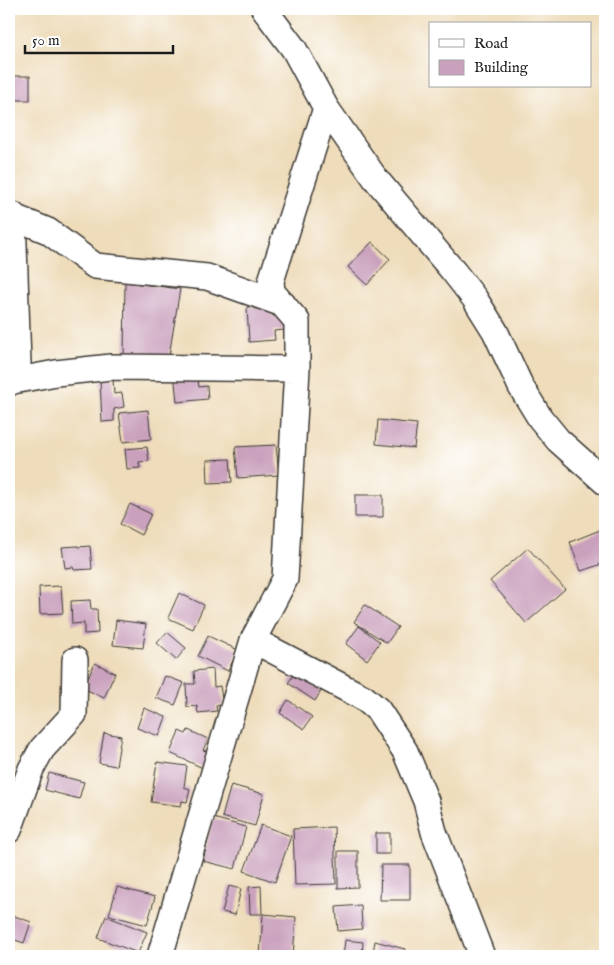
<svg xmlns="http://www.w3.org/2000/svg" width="614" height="965" font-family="'IM FELL English',serif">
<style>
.building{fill:#caa1bd}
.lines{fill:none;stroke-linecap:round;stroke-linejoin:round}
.minor-casing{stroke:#3c3934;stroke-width:28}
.minor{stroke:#fff;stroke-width:25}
</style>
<rect width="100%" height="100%" fill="#fff"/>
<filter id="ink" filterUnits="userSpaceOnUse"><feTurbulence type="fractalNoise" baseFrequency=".02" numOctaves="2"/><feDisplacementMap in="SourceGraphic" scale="10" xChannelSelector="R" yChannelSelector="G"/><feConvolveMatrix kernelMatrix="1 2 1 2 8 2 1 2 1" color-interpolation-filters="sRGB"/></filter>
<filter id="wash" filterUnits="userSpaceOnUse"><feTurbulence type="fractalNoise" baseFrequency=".0096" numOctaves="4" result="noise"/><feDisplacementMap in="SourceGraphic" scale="20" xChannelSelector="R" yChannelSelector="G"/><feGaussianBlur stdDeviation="1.12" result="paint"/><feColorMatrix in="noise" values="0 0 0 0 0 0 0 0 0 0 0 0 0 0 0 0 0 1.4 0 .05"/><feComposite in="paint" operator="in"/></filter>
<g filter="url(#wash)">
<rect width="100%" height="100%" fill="#eedcba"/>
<g id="blocks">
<path class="building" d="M 9,76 L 30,76 L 30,100 L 9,100 Z
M 372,242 L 390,259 L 367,285 L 348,267 Z
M 125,282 L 180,289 L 168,362 L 124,358 Z
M 272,305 L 273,316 L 284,316 L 285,330 L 274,331 L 275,340 L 249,342 L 247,307 Z
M 197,372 L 199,387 L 207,386 L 208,399 L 177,402 L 174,373 Z
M 100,379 L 113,379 L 114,394 L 122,393 L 124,407 L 114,409 L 114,421 L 102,422 Z
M 148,410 L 151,439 L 123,442 L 119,413 Z
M 378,420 L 417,424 L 414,448 L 376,444 Z
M 276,445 L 279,475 L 238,478 L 235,447 Z
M 147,447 L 149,461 L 139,462 L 140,468 L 127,469 L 125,449 Z
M 230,459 L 232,482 L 208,483 L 207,460 Z
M 355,495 L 383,495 L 383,517 L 355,517 Z
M 130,504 L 151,514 L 141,535 L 120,524 Z
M 605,528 L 605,563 L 581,571 L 570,542 Z
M 78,546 L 78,547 L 90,546 L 92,569 L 74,570 L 73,567 L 65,568 L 62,547 Z
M 528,548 L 565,589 L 526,623 L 490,581 Z
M 61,586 L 63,613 L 40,614 L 39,587 Z
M 179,593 L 204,605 L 193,629 L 168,618 Z
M 90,600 L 91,609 L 97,609 L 98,633 L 84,634 L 84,623 L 72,624 L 71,601 Z
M 365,605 L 398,627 L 387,643 L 354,622 Z
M 116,620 L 146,624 L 143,648 L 113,645 Z
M 359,626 L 380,642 L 367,660 L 346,644 Z
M 167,632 L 186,648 L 176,660 L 157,643 Z
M 208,636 L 238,650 L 228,671 L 198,656 Z
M 95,663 L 115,673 L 104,698 L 83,688 Z
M 213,669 L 214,687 L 220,686 L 223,705 L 216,706 L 217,711 L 198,713 L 197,706 L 187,707 L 186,684 L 195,684 L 194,671 Z
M 295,673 L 321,691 L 315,701 L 288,683 Z
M 165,676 L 184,683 L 175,705 L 156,698 Z
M 288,700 L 312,717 L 304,729 L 280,713 Z
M 144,708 L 166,717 L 159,736 L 137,728 Z
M 188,730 L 208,739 L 203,750 L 212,753 L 205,769 L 170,753 L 179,731 L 186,734 Z
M 104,733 L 121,736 L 116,766 L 99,763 Z
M 157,762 L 187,766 L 184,787 L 190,789 L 187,802 L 182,801 L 181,806 L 151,802 Z
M 49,773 L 84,782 L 79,799 L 45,790 Z
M 231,785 L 264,794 L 255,826 L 222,817 Z
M 213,818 L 246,827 L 235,869 L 203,861 Z
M 261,825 L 291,836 L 275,882 L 244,871 Z
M 334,827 L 336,884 L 295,885 L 293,829 Z
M 376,833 L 390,833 L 390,854 L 376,854 Z
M 338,851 L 358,851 L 358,887 L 338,888 Z
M 381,865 L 410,865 L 410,900 L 380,900 Z
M 229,886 L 241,889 L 235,915 L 222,912 Z
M 261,886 L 262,914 L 250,914 L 249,887 Z
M 117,887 L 155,897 L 147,925 L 109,915 Z
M 361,905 L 362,929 L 338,931 L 336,907 Z
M 9,914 L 31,922 L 24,943 L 9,938 Z
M 263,914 L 296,917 L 293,956 L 260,956 Z
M 106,916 L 147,932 L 138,953 L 98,938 Z
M 345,940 L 363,942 L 362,956 L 343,956 Z
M 375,941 L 405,949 L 404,956 L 390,956 L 373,952 Z"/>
</g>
</g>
<g filter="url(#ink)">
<use href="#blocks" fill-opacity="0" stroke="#3c3934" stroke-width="1"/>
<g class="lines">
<g class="minor-casing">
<path id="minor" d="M 264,9 L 294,49 L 326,108 L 375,178 L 454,272 L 475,299 L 495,331 L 521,387 L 540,418 L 558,440 L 605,482
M 9,215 L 48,231 L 95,266 L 207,277 L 283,304
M 13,381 L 56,373 L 111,367 L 297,369
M 9,383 L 13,381 L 18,364 L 13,215
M 253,640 L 364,698 L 378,710 L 405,751 L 426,801 L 434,832 L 482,956
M 9,830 L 31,769 L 42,749 L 74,714 L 75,660
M 160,956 L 253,640 L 285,579 L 297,369 L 297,321 L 272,292 L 271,281 L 326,108"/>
</g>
<use href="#minor" class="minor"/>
</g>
</g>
<rect width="614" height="965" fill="none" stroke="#fff" stroke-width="30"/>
<rect x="429" y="22" width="162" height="65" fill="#ffffff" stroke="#a4a4a4"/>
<rect x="439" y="39" width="25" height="8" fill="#ffffff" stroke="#a4a4a4"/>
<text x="474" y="48" font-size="15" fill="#1c1c1c">Road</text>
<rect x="439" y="60" width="25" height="15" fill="#caa1bd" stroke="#a4a4a4"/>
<text x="474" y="72" font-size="15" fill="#1c1c1c">Building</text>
<path d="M25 45v8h148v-8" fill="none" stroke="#1c1c1c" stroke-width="2.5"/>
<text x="32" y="45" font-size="15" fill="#1c1c1c" stroke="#ffffff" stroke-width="4" paint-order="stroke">50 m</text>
</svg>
